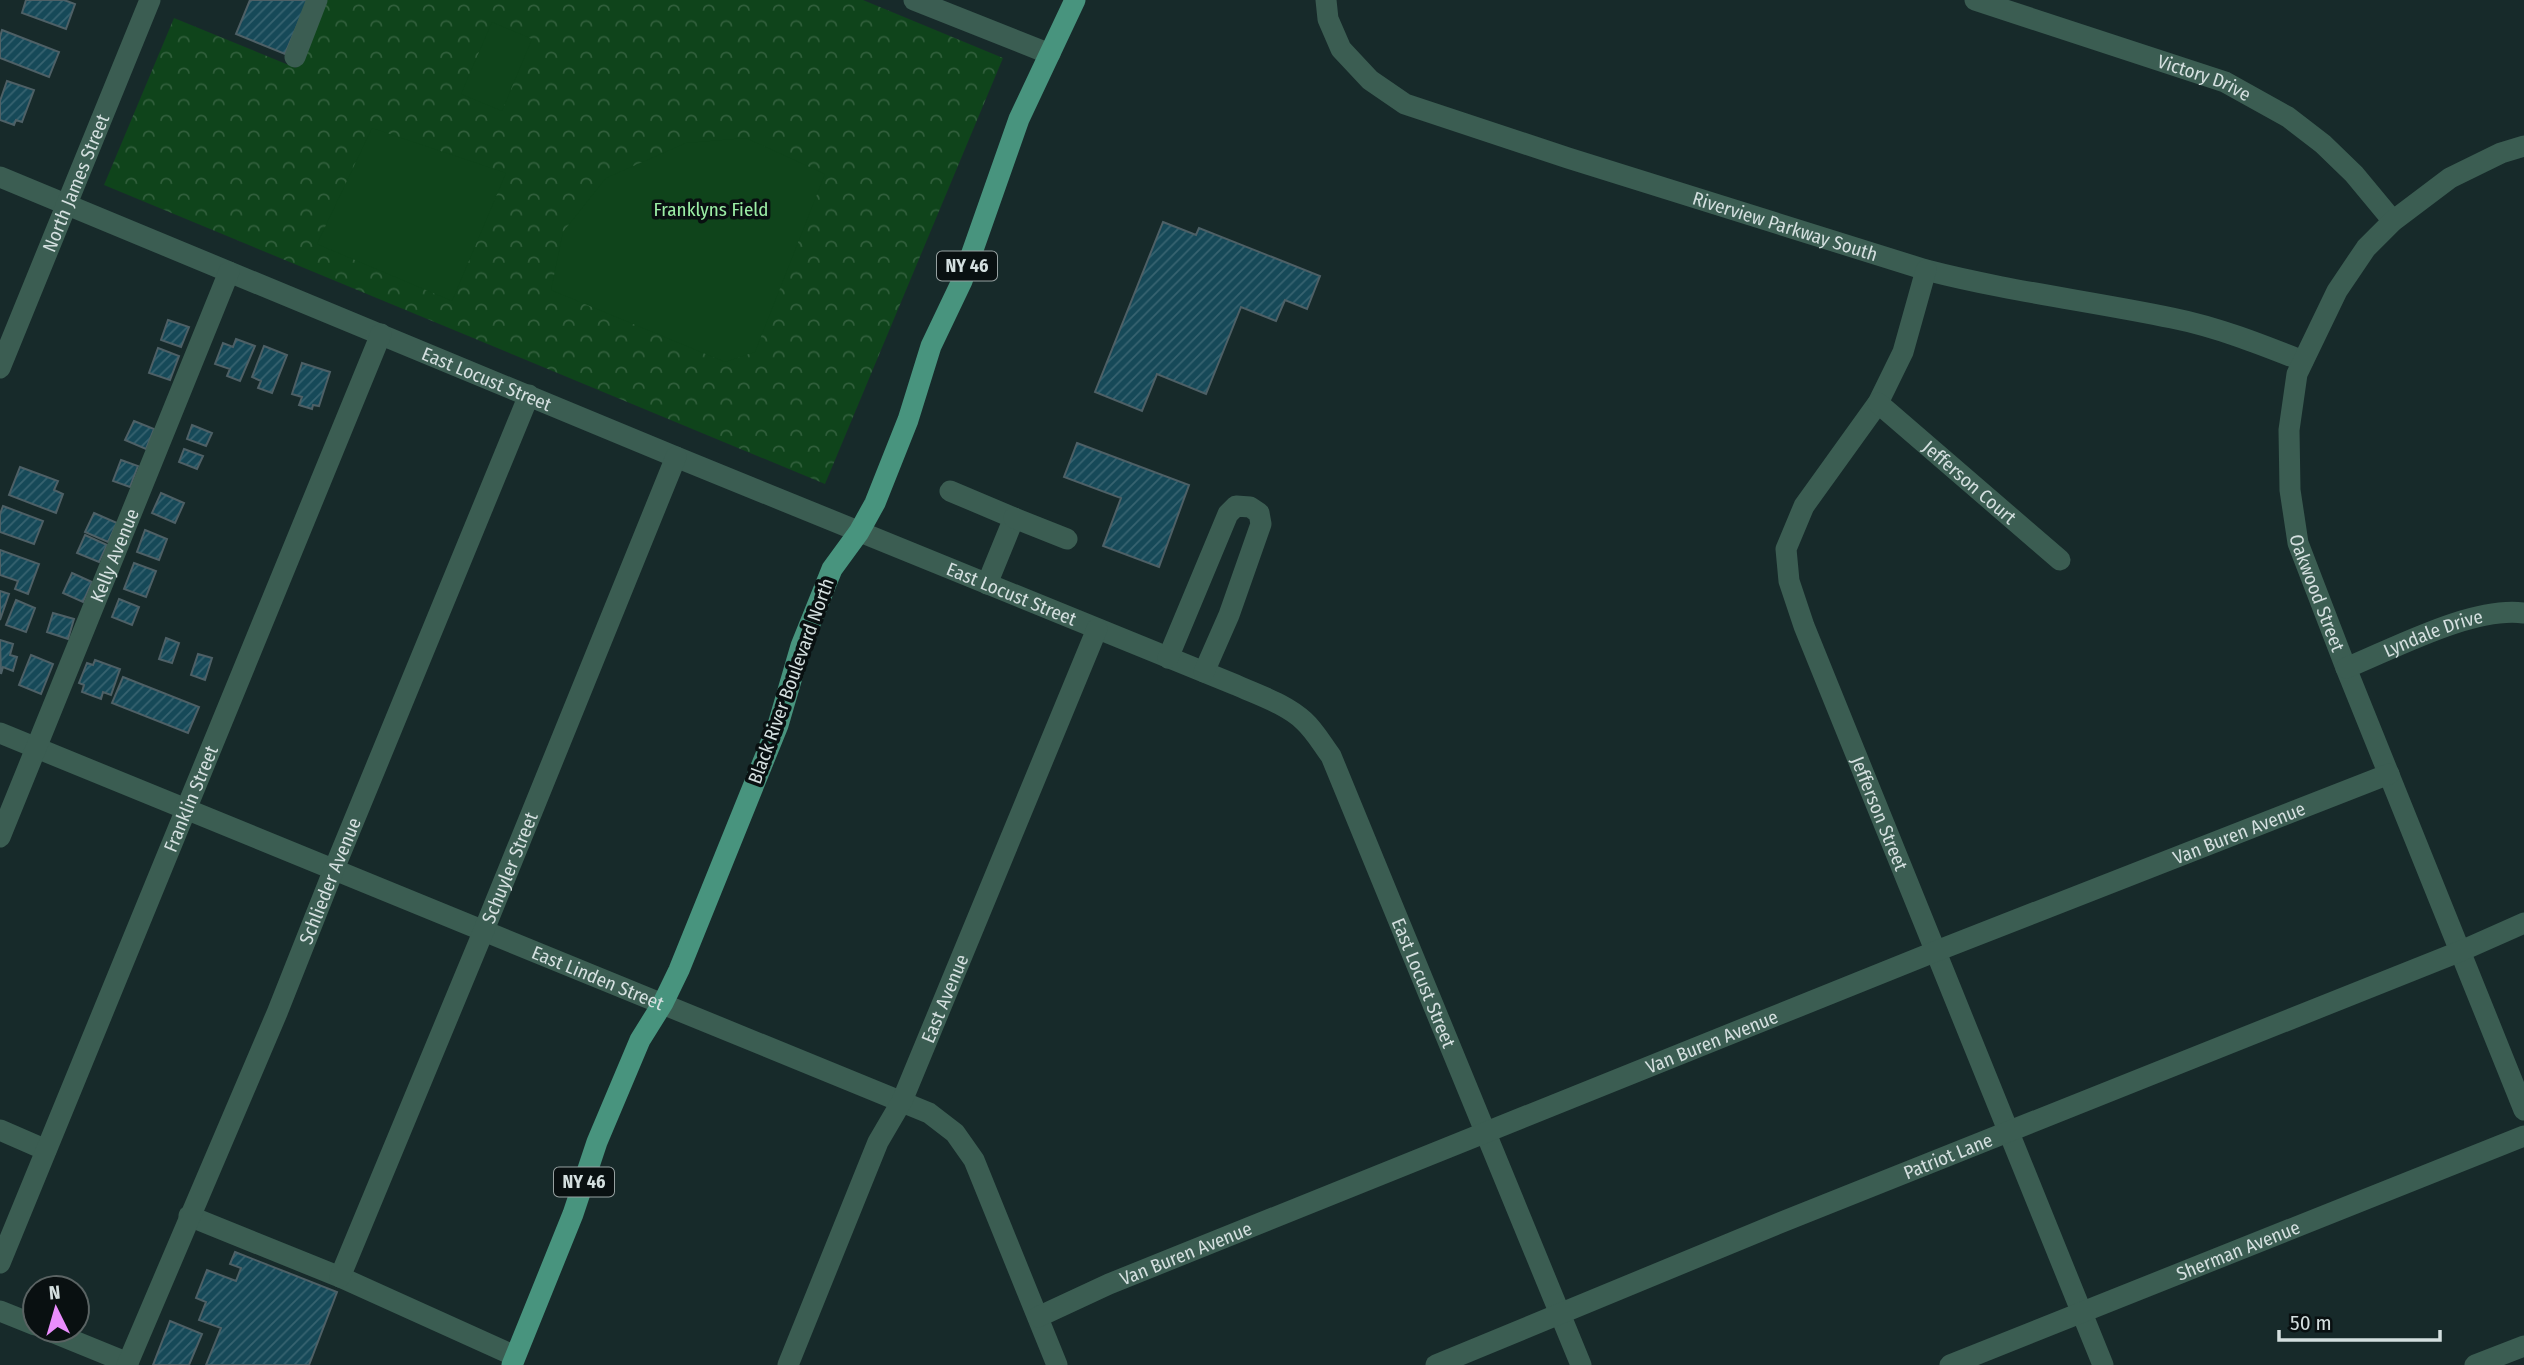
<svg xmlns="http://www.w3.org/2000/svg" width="2524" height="1365" font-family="'Fira Sans Condensed',sans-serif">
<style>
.park{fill:url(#park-crowns)}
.pitch{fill:#0f441b}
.building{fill:url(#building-hatch);stroke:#4e6066;stroke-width:2}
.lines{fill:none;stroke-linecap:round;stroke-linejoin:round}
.minor{stroke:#3b5d52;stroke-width:21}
.major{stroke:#48947e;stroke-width:21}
.labels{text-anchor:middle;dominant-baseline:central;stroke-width:7;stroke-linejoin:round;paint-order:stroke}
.shield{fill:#091011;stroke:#97a1a1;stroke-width:2}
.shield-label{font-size:18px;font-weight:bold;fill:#d4dfdf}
.street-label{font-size:19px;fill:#d4dfdf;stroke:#091011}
.park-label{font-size:19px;fill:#9beda5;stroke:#091011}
</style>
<defs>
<pattern id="park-crowns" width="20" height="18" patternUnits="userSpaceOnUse" patternTransform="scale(1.75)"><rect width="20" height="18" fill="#0f441b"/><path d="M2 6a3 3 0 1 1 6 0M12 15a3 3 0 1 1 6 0" fill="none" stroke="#315f3c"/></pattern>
<pattern id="building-hatch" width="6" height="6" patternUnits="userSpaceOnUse" patternTransform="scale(1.75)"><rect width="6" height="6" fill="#164958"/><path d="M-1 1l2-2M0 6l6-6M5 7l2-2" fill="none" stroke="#376370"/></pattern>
</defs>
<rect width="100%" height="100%" fill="#172a2a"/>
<path class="park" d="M 325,0 L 863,0 L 1003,58 L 825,484 L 104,185 L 174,18 L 296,68 Z"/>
<path class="pitch" d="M 492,22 L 532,39 L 502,111 L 461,94 Z
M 372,128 L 506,173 L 452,301 L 317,244 Z
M 746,138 L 825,174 L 755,352 L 725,362 L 551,290 L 563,232 L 606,178 L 686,143 Z"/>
<path class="building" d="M 26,0 L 64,0 L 75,4 L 66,29 L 22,13 Z
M 250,0 L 308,0 L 285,54 L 236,34 Z
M 2,30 L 59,52 L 49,77 L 0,58 L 0,37 Z
M 7,81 L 34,90 L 22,122 L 16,120 L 14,125 L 0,120 L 0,101 Z
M 1163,222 L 1196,235 L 1199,228 L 1320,276 L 1307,309 L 1285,300 L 1276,321 L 1241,307 L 1206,394 L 1157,374 L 1142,411 L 1095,392 Z
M 168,320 L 189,327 L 181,347 L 161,340 Z
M 236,339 L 255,346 L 240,381 L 227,376 L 230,369 L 215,364 L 223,343 L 233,347 Z
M 264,346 L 287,355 L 272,393 L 258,388 L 261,381 L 252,377 Z
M 158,348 L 179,356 L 170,380 L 149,373 Z
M 302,363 L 330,372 L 319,406 L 313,405 L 312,409 L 299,405 L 302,397 L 292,394 Z
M 134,421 L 154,429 L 146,449 L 125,440 Z
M 192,425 L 212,433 L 206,446 L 187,439 Z
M 1077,443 L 1189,485 L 1159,567 L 1103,546 L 1121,498 L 1064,477 Z
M 184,449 L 203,456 L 197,469 L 179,462 Z
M 121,460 L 138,466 L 130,487 L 113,481 Z
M 20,467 L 58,481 L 54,490 L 63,494 L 56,513 L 9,495 Z
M 161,493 L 184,503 L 175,523 L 152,513 Z
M 3,506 L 43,521 L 34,544 L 0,532 L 0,514 Z
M 94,513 L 117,523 L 108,542 L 85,532 Z
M 145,530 L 167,539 L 159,560 L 137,552 Z
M 85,535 L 107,545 L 99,562 L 77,553 Z
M 0,550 L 39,564 L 28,594 L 15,589 L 18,581 L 0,575 Z
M 134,563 L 156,571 L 146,597 L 124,589 Z
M 72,573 L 92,582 L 83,602 L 63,593 Z
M 0,591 L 9,594 L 0,620 Z
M 119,599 L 139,607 L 132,625 L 112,617 Z
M 16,600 L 35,608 L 26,632 L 6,625 Z
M 53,613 L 74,619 L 68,639 L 47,632 Z
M 166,638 L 179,643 L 172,663 L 159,659 Z
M 0,640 L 13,644 L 10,655 L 17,657 L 13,671 L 3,667 L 1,674 Z
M 198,654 L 212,658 L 205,680 L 191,675 Z
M 31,655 L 53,664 L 41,694 L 19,685 Z
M 95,660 L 120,669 L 111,695 L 103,692 L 101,699 L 82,692 L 84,685 L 79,683 L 87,663 L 93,665 Z
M 123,677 L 199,707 L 188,733 L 112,703 Z
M 235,1252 L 337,1292 L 309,1365 L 206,1365 L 221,1328 L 199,1320 L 206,1302 L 196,1298 L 207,1270 L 236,1281 L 241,1268 L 230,1264 Z
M 170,1321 L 202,1334 L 189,1365 L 153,1365 Z"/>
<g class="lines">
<g class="minor">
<path d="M 914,0 L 1050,54"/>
<path id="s1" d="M 1326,0 L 1328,19 L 1341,49 L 1370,80 L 1405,104 L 1568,158 L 1926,270 C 2007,291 2090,301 2172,318 C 2217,327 2260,344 2303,361"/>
<path id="s2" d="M 1975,0 L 2225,82 L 2288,117 L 2323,144 L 2354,174 L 2393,221"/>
<path d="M 295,57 L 317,0"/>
<path id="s3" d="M 2524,146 L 2501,153 L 2450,178 L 2393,221 L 2366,248 L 2337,291 L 2297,374 L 2289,430 L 2290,490 L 2298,543 L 2346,668 L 2524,1110"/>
<path id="s4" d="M 0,177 L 676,457 L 1236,685 C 1258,695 1286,704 1304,721 C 1315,731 1322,744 1331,756 L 1581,1365"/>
<path id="s5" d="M 1926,270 L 1903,352 L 1878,403 L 1804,506 L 1786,549 L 1789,581 L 1804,626 L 2103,1365"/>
<path id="s6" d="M 0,368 L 150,0"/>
<path id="s7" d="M 1878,403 L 2060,560"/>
<path d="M 950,491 L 1014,518 L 987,584"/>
<path d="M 1014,518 L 1067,539"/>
<path d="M 1168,658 L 1228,514 L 1236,506 L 1250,507 L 1259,513 L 1261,524 L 1229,615 L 1204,672"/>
<path id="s8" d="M 2346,668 C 2395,648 2473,606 2524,613"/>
<path id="s9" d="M 0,733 L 929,1113 L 955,1133 L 974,1160 L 1057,1365"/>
<path id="s10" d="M 0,837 L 229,272"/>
<path d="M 0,1130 L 46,1150"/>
<path d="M 189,1216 L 340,1277 L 515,1356"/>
<path id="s11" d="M 0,1263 L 381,334"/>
<path id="s12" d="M 340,1277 L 484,930 L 676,457"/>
<path d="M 0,1311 L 35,1325"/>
<path id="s13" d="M 1038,1317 L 1109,1284 L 1934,952 L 2389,774"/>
<path d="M 47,1330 L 128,1363"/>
<path id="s14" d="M 127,1365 L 277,1013 L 334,869 L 529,395"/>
<path id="s15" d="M 788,1365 L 878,1142 L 902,1101 L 1097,629"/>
<path id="s16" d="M 1436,1365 L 1782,1222 L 2461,951 L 2524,923"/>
<path id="s17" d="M 1950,1365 L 2524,1136"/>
<path d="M 2475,1365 L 2524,1346"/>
</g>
<path class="major" d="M 512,1365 L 573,1214 L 597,1142 L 640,1040 L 663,1003 L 679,970 L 778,725 L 801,646 L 832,569 L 859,532 L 875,503 L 908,420 L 931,346 L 962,281 L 1019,119 L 1075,0"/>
</g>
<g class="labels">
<g class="shield">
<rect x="937" y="251.5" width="60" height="29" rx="5"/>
<rect x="554" y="1167.5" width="60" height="29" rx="5"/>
</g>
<g class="shield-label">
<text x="967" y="266">NY 46</text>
<text x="584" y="1182">NY 46</text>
</g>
<g class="street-label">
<text stroke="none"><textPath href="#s2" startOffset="242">Victory Drive</textPath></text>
<text stroke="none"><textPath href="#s6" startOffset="200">North James Street</textPath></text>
<text stroke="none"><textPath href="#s1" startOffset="536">Riverview Parkway South</textPath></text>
<text stroke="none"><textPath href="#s4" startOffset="527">East Locust Street</textPath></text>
<text stroke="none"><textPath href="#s7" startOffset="121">Jefferson Court</textPath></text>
<text stroke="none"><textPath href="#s10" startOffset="304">Kelly Avenue</textPath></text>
<text stroke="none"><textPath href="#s3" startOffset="558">Oakwood Street</textPath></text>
<text stroke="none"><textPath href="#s4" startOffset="1094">East Locust Street</textPath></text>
<text stroke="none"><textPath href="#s8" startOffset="94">Lyndale Drive</textPath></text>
<text transform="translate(791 681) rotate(-70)">Black River Boulevard North</text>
<text stroke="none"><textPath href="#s11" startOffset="502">Franklin Street</textPath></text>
<text stroke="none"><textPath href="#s5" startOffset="597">Jefferson Street</textPath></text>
<text stroke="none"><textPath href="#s13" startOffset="1295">Van Buren Avenue</textPath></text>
<text stroke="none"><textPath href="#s12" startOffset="443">Schuyler Street</textPath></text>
<text stroke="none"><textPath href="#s14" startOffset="525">Schlieder Avenue</textPath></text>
<text stroke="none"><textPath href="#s9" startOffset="646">East Linden Street</textPath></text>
<text stroke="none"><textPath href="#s4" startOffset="1703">East Locust Street</textPath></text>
<text stroke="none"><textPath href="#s15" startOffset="399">East Avenue</textPath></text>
<text stroke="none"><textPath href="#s13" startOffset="728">Van Buren Avenue</textPath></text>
<text stroke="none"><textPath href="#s16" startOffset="553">Patriot Lane</textPath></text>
<text stroke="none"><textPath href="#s17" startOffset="310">Sherman Avenue</textPath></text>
<text stroke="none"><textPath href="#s13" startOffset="161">Van Buren Avenue</textPath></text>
</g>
<g class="park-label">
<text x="711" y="209">Franklyns Field</text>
</g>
</g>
<g transform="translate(56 1309) rotate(355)"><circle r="33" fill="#091011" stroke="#5a6363" stroke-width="2"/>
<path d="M0-5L12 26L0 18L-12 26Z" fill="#ea8dfd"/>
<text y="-10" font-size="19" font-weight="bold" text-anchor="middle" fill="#d4dfdf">N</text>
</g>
<path d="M2279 1330v10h161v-10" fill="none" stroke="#d4dfdf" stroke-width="3.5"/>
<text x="2290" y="1330" font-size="21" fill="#d4dfdf" stroke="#091011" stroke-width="5" paint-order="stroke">50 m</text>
</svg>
